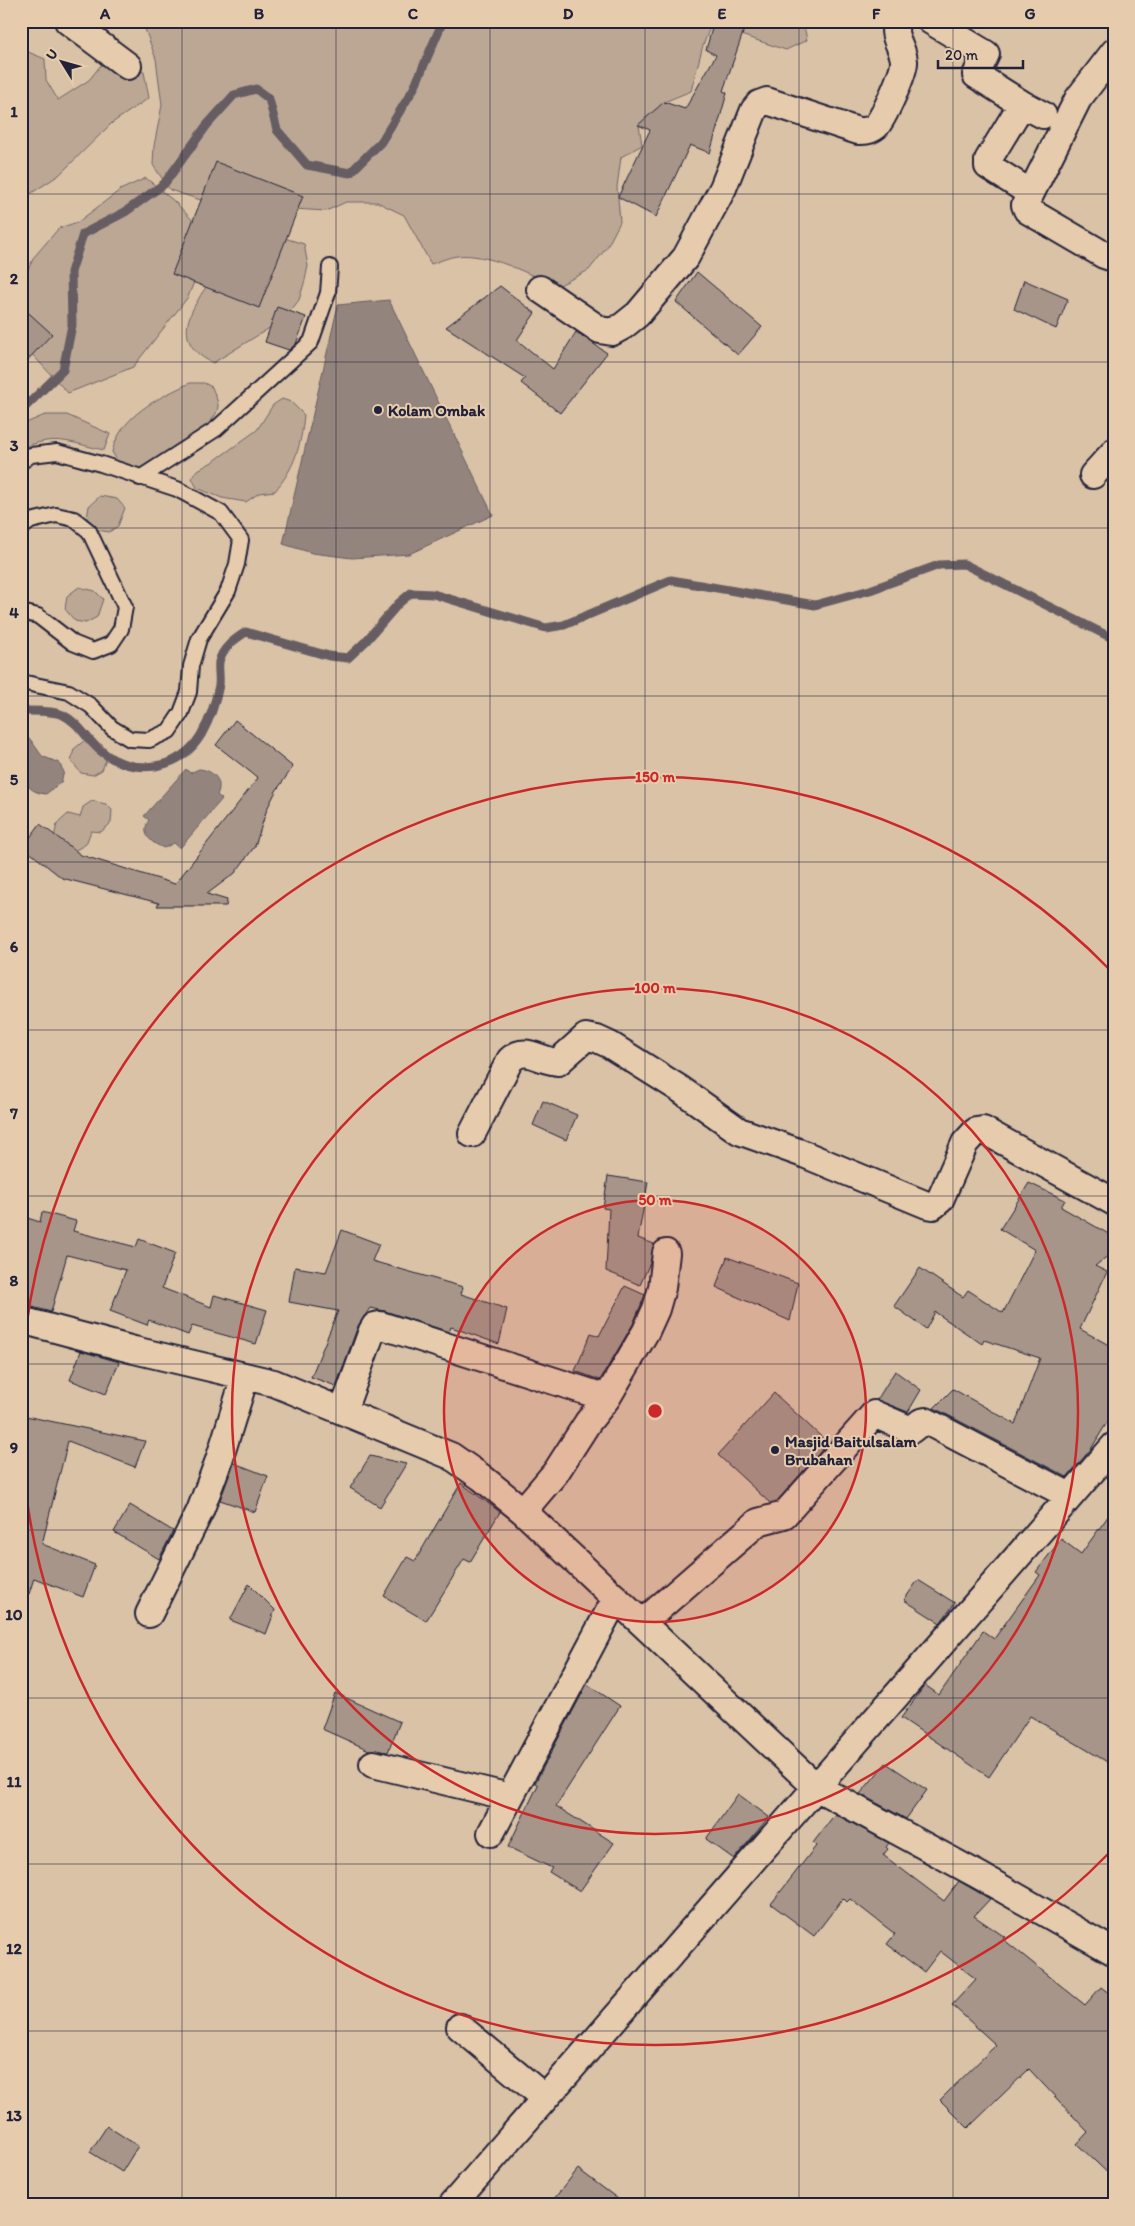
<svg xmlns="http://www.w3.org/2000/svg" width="1135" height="2226" font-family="Itim,sans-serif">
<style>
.green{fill:#bba794;stroke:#6e6468}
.water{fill:#93847d;stroke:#665d63}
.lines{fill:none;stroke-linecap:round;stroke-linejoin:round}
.stream{stroke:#665d63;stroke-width:9}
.building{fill:#a69588;stroke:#22223b}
.service-casing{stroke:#22223b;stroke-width:18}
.minor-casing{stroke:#22223b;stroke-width:30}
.service{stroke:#e6ccad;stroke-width:14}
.minor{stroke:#e6ccad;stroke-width:26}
.grid{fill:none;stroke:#22223b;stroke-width:1;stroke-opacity:0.55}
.ring{fill:none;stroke:#cd2829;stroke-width:2.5}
.poi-dot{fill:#22223b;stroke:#e6ccad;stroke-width:2}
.labels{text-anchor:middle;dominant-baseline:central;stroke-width:4;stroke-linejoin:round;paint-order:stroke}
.poi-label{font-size:16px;font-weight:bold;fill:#22223b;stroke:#e6ccad;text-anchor:start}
.centre{fill:#cd2829;stroke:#e6ccad;stroke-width:2.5}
.ring-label{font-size:15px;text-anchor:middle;font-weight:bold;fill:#cd2829;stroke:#e6ccad;stroke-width:4;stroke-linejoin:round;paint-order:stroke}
.neatline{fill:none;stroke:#22223b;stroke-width:2}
.grid-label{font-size:16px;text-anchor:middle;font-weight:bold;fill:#22223b}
</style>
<rect width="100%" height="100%" fill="#dac2a6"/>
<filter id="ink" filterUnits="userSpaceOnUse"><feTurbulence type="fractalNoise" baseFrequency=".02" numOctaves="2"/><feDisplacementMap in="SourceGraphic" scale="10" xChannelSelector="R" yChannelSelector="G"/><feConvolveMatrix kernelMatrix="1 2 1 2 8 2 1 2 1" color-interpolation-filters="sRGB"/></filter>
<g filter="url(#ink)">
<path class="green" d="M 142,21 L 803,21 L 807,40 L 786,50 L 711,25 L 703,45 L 691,91 L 664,102 L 668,125 L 639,125 L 642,145 L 621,157 L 617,187 L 620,222 L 607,247 L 589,270 L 556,287 C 530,274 487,252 457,256 C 449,257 440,261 431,264 L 404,215 L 377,202 L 346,202 L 326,211 L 213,204 L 170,190 L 153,165 L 154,146 L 162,105 L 156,59 Z
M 21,49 L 45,59 L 46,80 L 58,100 L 89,80 L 101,65 L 144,72 L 149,98 L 112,123 L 59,175 L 21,200 Z
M 146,178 L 175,202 L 202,230 L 198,272 L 188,297 L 133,367 L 68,393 L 28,350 L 21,318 L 25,291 L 24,278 L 34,257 L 59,228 L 78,222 L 120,190 Z
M 281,237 L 304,244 L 308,266 L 305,280 L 299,300 L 284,319 L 213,363 C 183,349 181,327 198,300 C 201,294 206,286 212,281 C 231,265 259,251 281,237 Z
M 190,383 L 204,383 L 212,387 C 214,393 218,400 218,406 C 219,427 159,457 143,467 L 135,469 L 120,465 L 112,452 C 121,415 158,398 190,383 Z
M 282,399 L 291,402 L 304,415 C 301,446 295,467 275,491 L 259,493 L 246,502 L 222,498 L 197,488 L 192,478 L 196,471 L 214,461 L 257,430 L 273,405 Z
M 45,415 L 67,415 L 110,434 L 104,450 C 70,443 55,433 21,449 L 21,425 Z
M 100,496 L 117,499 L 125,508 L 118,526 L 109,532 L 97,530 L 87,518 L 89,506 Z
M 79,587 L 95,591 L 103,599 L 97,617 L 86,623 L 75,621 L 65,609 L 67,596 Z
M 85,740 L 101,744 L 109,752 L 102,770 L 93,775 L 81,773 L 71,761 L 74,749 Z
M 92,801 L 106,804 L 112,810 L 111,823 L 101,832 L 91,831 L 86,844 L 76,850 L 64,849 L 54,837 L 57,824 L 68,814 L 80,817 L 83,807 Z"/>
<path class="water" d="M 389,300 L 493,515 L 409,554 L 352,558 L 312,553 L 283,544 L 338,305 Z
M 21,733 L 30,739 L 42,756 L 59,763 L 64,772 L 61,782 L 46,794 C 15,792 21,756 21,733 Z
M 186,769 L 190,773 L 199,769 C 213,770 224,781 217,795 L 222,799 L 180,848 L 174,843 L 164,848 C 151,843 140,834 149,820 L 144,816 Z"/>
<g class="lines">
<path class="stream" d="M 21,411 L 63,370 L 72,325 L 71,272 L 83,234 L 125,212 L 164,184 L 207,125 L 234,95 L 256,89 L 269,99 L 277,130 L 307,165 L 350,173 L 381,142 L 414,88 L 443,21
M 21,711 C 33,711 52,710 63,715 C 80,723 88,742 102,752 C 134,776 179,771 201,735 C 209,721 216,701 219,685 C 220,677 218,669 219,662 C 222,648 235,639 246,632 L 329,656 L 348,658 L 366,641 L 399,603 L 411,593 L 433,594 L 546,628 L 564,625 L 671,580 L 815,605 L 870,590 L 939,565 L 964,564 L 1114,639"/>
</g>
<path class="building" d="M 714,21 L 747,21 L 723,91 L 727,93 L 710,153 L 690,145 L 656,217 L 618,197 L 650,130 L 638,125 L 664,102 L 685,109 L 716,55 L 706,50 Z
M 216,162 L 303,196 L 259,308 L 172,274 Z
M 697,272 L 762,327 L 738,355 L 676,302 Z
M 1024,280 L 1068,299 L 1056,329 L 1014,309 Z
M 500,286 L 535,313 L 517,340 L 553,369 L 576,332 L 607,353 L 560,413 L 521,383 L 525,378 L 446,327 Z
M 21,306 L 52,334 L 21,367 Z
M 277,307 L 306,317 L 296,344 L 289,350 L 265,342 Z
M 235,720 L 293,767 L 276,791 L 267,809 L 255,846 L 235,873 L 207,894 L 227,900 L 226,906 L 157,906 L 159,903 L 62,878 L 23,847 L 40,824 L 81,855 L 175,884 L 258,778 L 216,745 Z
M 543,1101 L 577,1115 L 566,1140 L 533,1125 Z
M 608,1176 L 648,1182 L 638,1238 L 654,1244 L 650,1263 L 640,1285 L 606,1271 L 609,1209 L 603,1208 Z
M 1029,1183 L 1065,1200 L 1061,1207 L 1114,1237 L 1114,1251 L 1095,1266 L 1107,1272 L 1080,1329 L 1114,1348 L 1114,1411 L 1091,1449 L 1067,1477 L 934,1408 L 953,1389 L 1015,1424 L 1040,1358 L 984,1340 L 982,1344 L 935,1312 L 926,1329 L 894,1306 L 920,1268 L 963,1297 L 968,1290 L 1003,1313 L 1035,1250 L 1000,1229 Z
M 42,1212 L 76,1221 L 73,1231 L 136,1247 L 139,1239 L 175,1253 L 162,1288 L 211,1307 L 214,1295 L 267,1310 L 256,1344 L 192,1326 L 188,1335 L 149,1320 L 147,1325 L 110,1311 L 126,1270 L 67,1255 L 51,1312 L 21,1304 L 21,1216 L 40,1222 Z
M 342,1230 L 379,1244 L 372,1261 L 463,1287 L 461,1294 L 507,1309 L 499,1344 L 451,1327 L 449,1332 L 385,1311 L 370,1308 L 358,1326 L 336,1386 L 311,1377 L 338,1311 L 289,1302 L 295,1267 L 326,1272 Z
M 727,1257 L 798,1283 L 790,1321 L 716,1287 Z
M 625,1286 L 645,1295 L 633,1324 L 600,1380 L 575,1371 L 591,1333 L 599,1336 Z
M 81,1351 L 119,1362 L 106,1394 L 70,1380 Z
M 895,1371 L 921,1390 L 908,1412 L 877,1400 Z
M 774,1393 L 828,1443 L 776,1502 L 770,1503 L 718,1455 Z
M 21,1415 L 145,1441 L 135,1467 L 68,1441 L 42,1544 L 95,1565 L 83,1597 L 34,1578 L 29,1594 L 21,1593 Z
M 370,1456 L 406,1464 L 380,1507 L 350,1488 Z
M 234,1463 L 268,1476 L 255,1512 L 220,1500 Z
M 461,1483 L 500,1512 L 470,1562 L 464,1559 L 426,1621 L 384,1596 L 407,1557 L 415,1561 Z
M 130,1505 L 173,1531 L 159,1559 L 114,1532 Z
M 1114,1508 L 1114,1766 L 1030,1716 L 989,1777 L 901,1718 L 925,1685 L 939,1695 L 983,1631 L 994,1639 L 1040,1575 L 1036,1572 L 1061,1539 L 1081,1554 Z
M 918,1580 L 955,1603 L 940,1623 L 904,1600 Z
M 249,1584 L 275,1610 L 266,1634 L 230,1620 Z
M 587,1684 L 620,1706 L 556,1806 L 614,1843 L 580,1891 L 549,1872 L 552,1868 L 508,1847 L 538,1785 L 535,1783 Z
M 335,1693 L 400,1722 L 388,1752 L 369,1750 L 322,1729 Z
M 886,1763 L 927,1790 L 906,1819 L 860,1794 Z
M 738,1794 L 769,1817 L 734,1859 L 706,1839 Z
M 835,1814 L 889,1843 L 886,1847 L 888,1849 L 883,1855 L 944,1901 L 959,1881 L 990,1899 L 974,1916 L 1005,1937 L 1003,1939 L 1085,2005 L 1101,1987 L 1114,1997 L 1114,2179 L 1077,2144 L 1088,2132 L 1029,2069 L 968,2128 L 940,2100 L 996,2045 L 952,2005 L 976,1979 L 940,1951 L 924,1972 L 887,1944 L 895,1934 L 850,1899 L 847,1902 L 843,1898 L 814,1936 L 771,1904 L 816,1846 L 813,1843 Z
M 107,2126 L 138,2146 L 122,2172 L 90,2152 Z
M 578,2169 L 626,2205 L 549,2205 Z"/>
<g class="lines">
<g class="service-casing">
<path id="service" d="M 21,462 L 31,455 L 57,452 L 101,464 L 177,489 L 221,513 L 241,540 L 237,564 L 228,591 L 199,639 L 191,666 L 189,692 L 181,713 L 169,731 L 149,740 L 130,739 L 112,728 L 91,706 L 69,692 L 21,682
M 140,478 L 216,429 L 311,342 L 328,293 L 330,267
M 21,528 L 31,521 L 56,515 L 74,519 L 89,531 L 125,607 L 121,629 L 111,644 L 93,651 L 73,643 L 38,616 L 21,612"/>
</g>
<g class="minor-casing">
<path id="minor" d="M 68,21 L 128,66
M 931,21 L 986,54 L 976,75 L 1022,104 L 988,160 L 988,166 L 1029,192
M 1114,52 L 1078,99 L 1025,205 L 1027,210 L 1104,255 L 1110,257 L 1114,256
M 1022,104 L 1043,115
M 540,289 L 600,330 L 612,332 L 623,326 L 638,314 L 686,257 L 723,188 L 754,110 L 759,104 L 767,101 L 858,131 C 865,131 870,131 876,126 C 883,119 905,71 904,62 C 904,47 890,37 897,21
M 1093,475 L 1114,452
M 472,1134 L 510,1060 C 526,1045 539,1061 558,1062 L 586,1037 L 597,1039 L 610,1045 L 680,1089 L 739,1131 L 801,1153 L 927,1205 L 933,1206 L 940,1200 L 965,1143 L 976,1131 L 983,1130 L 1114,1202
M 21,1320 L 134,1350 L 274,1383 L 451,1456 L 481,1477 L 523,1511 L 816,1787 L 980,1876 L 1114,1952
M 343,1411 L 372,1331 L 375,1326 L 380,1325 L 607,1398
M 523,1511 L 556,1472 L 588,1422 L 607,1398 L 646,1331 L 656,1309 L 662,1288 L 666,1253
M 149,1614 L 200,1511 L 219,1460 L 245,1377
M 642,1623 L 758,1522 L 784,1515 L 874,1414 L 911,1430 L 921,1422 L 926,1421 L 1070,1496
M 373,1764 L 510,1797
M 491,1833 L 616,1598
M 460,2027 L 545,2098
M 452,2205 L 1114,1446"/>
</g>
<use href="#service" class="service"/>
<use href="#minor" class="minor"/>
</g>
</g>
<path class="grid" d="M 182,21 L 182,2205M 336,21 L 336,2205M 490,21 L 490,2205M 645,21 L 645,2205M 799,21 L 799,2205M 953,21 L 953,2205M 21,194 L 1114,194M 21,362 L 1114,362M 21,528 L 1114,528M 21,696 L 1114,696M 21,862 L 1114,862M 21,1030 L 1114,1030M 21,1196 L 1114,1196M 21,1364 L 1114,1364M 21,1530 L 1114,1530M 21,1698 L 1114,1698M 21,1864 L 1114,1864M 21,2031 L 1114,2031"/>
<circle cx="655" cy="1411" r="211" fill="#cd2829" fill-opacity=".12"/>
<g class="ring">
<circle cx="655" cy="1411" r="211"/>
<circle cx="655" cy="1411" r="423"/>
<path d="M1111 1851A634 634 0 0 1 21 1433M21 1389A634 634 0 0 1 1111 971"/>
</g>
<g class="poi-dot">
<circle cx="378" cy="410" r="5"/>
<circle cx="775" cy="1450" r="5"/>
</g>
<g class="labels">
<g class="poi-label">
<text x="388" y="410">Kolam Ombak</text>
<text x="785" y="1441">Masjid Baitulsalam<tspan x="785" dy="18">Brubahan</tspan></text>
</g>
</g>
<circle cx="655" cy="1411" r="8" class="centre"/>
<g class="ring-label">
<text x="655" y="782">150 m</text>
<text x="655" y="993">100 m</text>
<text x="655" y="1205">50 m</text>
</g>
<rect width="1135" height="2226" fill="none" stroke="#e6ccad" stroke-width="55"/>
<g transform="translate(62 62) rotate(307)" stroke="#e6ccad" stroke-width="4" paint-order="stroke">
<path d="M0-4L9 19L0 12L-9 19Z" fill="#22223b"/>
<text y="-8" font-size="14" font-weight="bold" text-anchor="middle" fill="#22223b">U</text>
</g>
<path d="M938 60v8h85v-8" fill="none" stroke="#22223b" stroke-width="2.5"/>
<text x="945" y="60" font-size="15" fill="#22223b" stroke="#e6ccad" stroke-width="4" paint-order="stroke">20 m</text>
<rect x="28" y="28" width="1080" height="2170" class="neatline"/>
<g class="grid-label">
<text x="105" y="19">A</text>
<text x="259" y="19">B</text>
<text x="413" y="19">C</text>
<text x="568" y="19">D</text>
<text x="722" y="19">E</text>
<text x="876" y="19">F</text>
<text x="1030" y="19">G</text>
<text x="14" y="117">1</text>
<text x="14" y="284">2</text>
<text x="14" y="451">3</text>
<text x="14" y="618">4</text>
<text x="14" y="785">5</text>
<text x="14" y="952">6</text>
<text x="14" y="1119">7</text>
<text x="14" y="1286">8</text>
<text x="14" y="1453">9</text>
<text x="14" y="1620">10</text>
<text x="14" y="1787">11</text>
<text x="14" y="1954">12</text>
<text x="14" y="2121">13</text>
</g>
</svg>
